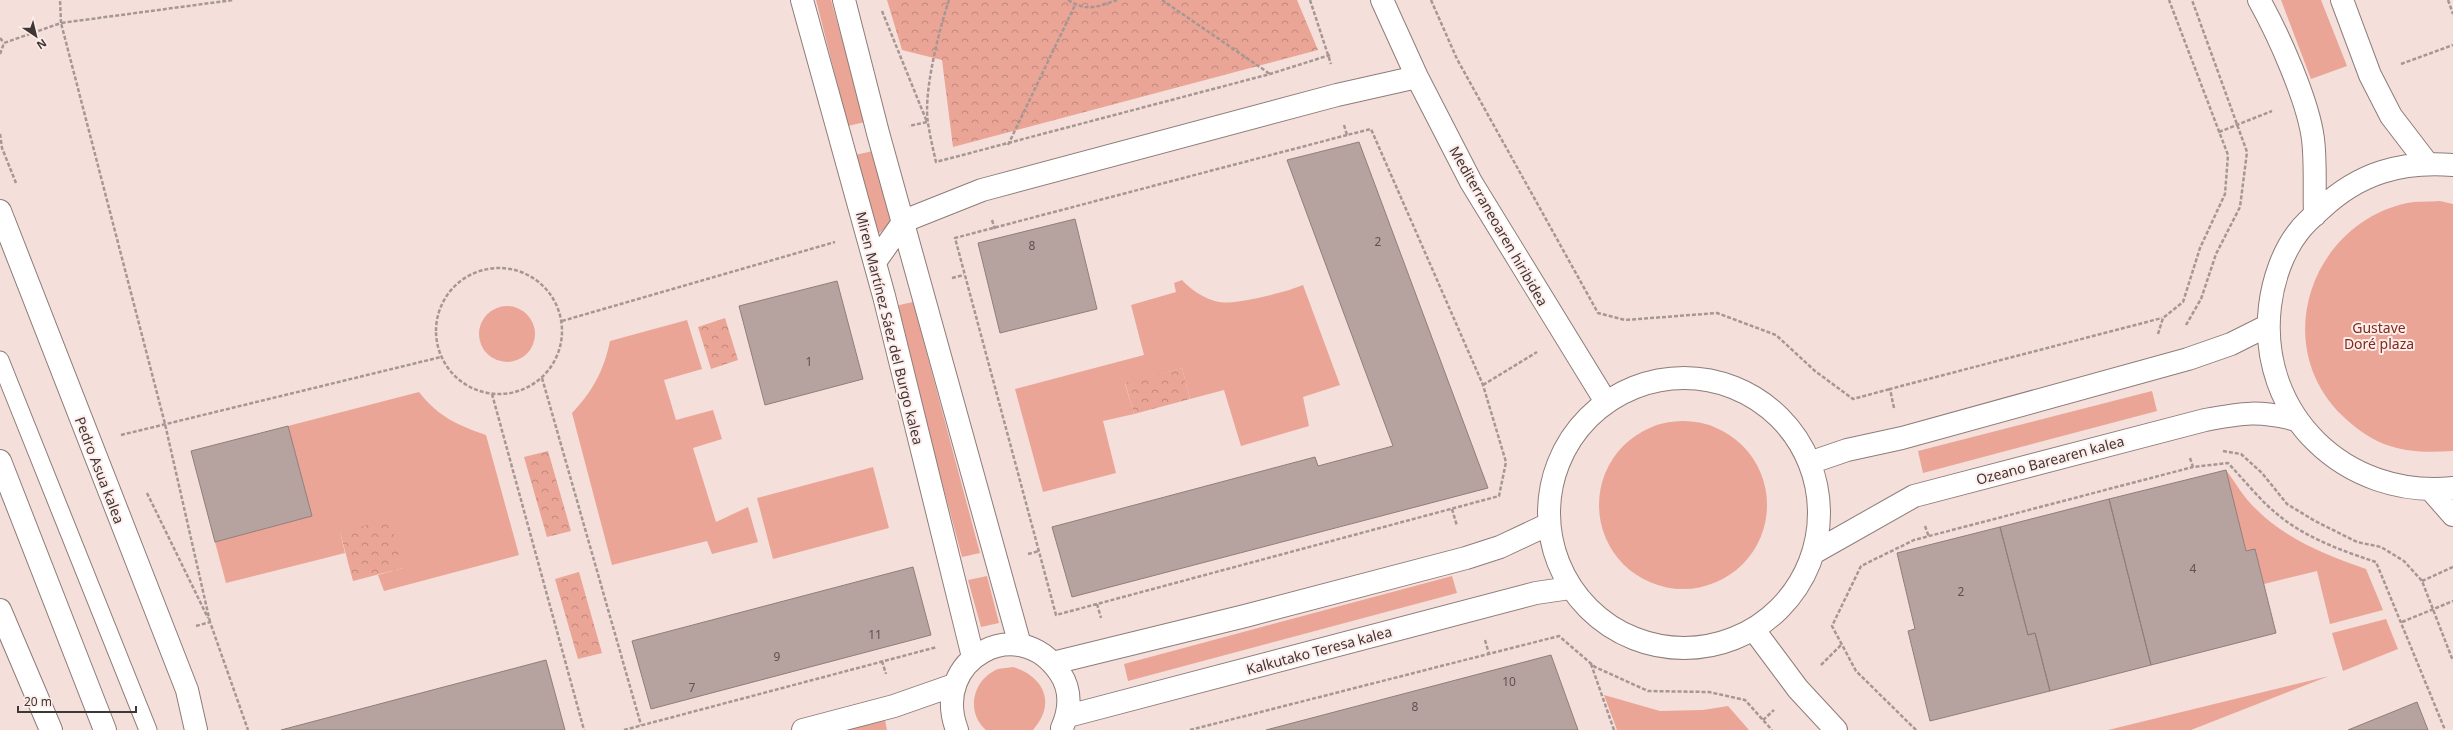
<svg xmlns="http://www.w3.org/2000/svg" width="2453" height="730" font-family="'Noto Sans',sans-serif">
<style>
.green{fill:#eaa597}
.park{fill:url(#park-crowns)}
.building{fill:#b6a39f;stroke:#907e7a}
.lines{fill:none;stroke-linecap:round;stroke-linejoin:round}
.service-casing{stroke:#8e7c78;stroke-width:19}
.minor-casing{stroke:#8e7c78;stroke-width:24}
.secondary-casing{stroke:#8e7c78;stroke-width:24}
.primary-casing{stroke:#8e7c78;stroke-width:24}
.path{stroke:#a79794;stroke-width:2.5;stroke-dasharray:4 2;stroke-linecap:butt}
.service{stroke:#fff;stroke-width:17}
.minor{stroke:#fff;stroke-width:22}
.secondary{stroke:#fff;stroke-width:22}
.primary{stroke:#fff;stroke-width:22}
.labels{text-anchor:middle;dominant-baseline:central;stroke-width:4;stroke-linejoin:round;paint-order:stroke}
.number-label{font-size:12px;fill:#5d5250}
.street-label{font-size:14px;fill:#3f3735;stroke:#feedea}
.park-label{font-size:14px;fill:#7e2a1d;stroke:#feedea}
</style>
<defs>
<pattern id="park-crowns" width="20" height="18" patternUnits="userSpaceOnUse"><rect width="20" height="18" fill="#eaa597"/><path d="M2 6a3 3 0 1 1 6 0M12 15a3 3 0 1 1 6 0" fill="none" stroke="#bf877c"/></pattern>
</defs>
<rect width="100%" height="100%" fill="#f4dfdb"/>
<path class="green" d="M 816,0 L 831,0 L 865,122 L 848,126 Z
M 2281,0 L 2321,0 L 2347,66 L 2311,79 Z
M 873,151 L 892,222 L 876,236 L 855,155 Z
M 2440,201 L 2453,204 L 2453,451 C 2431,452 2411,453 2390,446 C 2374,441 2359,431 2347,420 C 2268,351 2308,225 2407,203 C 2417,201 2429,202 2440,201 Z
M 1182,280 C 1190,289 1206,300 1219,302 C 1235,305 1287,292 1303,285 L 1340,385 L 1303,397 L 1309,426 L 1241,446 L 1224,390 L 1190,399 L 1182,368 L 1125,384 L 1134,414 L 1103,421 L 1116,473 L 1043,492 L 1015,389 L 1144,355 L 1131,305 L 1176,292 L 1174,283 Z
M 913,302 L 980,553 L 962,557 L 895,306 Z
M479 334a28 28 0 1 1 56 0a28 28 0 1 1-56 0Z
M 687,320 L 702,369 L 664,380 L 676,420 L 713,410 L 722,439 L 693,448 L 716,522 L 748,507 L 758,542 L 712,554 L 707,541 L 612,565 L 572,413 C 593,391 604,370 610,341 Z
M 2152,391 L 2157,411 L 1923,473 L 1918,451 Z
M 419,392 C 437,416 459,426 486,435 L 519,555 L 384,591 L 378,575 L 403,568 L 340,532 L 345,553 L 226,583 L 215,542 L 312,516 L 288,426 Z
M1599 505a84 84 0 1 1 168 0a84 84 0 1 1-168 0Z
M 873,467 L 889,528 L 773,559 L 757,498 Z
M 2226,470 C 2235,482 2244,498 2256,509 C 2287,540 2326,555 2366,569 L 2383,610 L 2330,624 L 2317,571 L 2264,584 L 2255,550 L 2246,551 Z
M 987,576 L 999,623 L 981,627 L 968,580 Z
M 1452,576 L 1457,593 L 1128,681 L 1124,664 Z
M 2386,619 L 2398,649 L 2343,671 L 2332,633 Z
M 1013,667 C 1045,677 1056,704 1033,730 L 986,730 C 965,712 973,679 998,669 C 1002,668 1009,668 1013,667 Z
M 2329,676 L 2191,730 L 2108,730 Z
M 1604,695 L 1660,711 L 1703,710 L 1728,706 L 1749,730 L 1617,730 Z
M 885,720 L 887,730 L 847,730 Z"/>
<path class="park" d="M 887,0 L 1297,0 L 1318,50 L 953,147 L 942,60 L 902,50 Z
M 725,318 L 738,360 L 711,369 L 698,327 Z
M 1182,368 L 1190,399 L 1134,414 L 1125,383 Z
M 548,451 L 571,531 L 547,537 L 524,457 Z
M 390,519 L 403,568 L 353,581 L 340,532 Z
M 579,572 L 602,653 L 578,659 L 555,579 Z"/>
<path class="building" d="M 1359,142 L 1488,488 L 1072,597 L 1052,527 L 1315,457 L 1318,466 L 1393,446 L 1287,160 Z
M 1075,219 L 1097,309 L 1000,333 L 978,243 Z
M 837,281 L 863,379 L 765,405 L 739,306 Z
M 288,426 L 312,516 L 215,542 L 191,451 Z
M 2226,470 L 2246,551 L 2255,549 L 2276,633 L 2151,665 L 2109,499 Z
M 2109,499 L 2151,665 L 2050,691 L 2035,633 L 2028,635 L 2000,527 Z
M 2000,527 L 2028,635 L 2035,633 L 2050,691 L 1930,721 L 1908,631 L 1915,629 L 1897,553 Z
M 913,567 L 931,635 L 651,709 L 632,641 Z
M 1551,655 L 1578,730 L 1266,730 Z
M 546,660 L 565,730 L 281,730 Z
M 2417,702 L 2428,730 L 2348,730 Z"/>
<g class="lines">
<g class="service-casing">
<path id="service" d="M 0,360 L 148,730"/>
</g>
<g class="minor-casing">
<path id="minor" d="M 802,0 L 884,296 L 973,657
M 844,0 L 878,133 L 1020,645
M 1382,0 L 1417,77 L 1471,182 L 1606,402
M 0,211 L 187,690 L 196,730
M 875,262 L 904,221 L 982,190 L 1337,95 L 1417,77
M1549 513a135 135 0 1 1 270 0a135 135 0 1 1-270 0Z
M 1812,462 L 1847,450 L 1902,438 L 2188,359 L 2231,344 L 2267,326
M 1815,552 L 1914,496 L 2205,420 C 2243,413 2259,410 2297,420
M 0,610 L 51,730
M 1754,630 L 1798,689 L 1836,730
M 1053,663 L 1245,616 L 1466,558 L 1500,547 L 1549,524
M 1068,716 L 1536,593 L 1570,588
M 803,730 L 894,706 L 954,685
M 957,730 C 930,659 1019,611 1060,673 C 1072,691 1070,710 1062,728"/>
</g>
<g class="secondary-casing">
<path id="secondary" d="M 0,461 L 105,730"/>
</g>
<g class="primary-casing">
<path id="primary" d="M 2259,0 C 2278,34 2308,100 2313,139 C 2316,163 2314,190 2315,215
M 2342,0 L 2370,75 L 2391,116 L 2427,163
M 2453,165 C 2401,161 2359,173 2321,209 C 2313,216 2305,223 2299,231 C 2283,251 2273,280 2270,306 C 2257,415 2346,499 2453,488
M 2431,490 L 2453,515"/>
</g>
<path class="path" d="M 949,0 C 939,30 923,93 928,123 C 930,136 933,149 936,162 L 1270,74 L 1330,55
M 1068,0 C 1087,12 1097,7 1117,0
M 1162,0 L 1270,74
M 1310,0 L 1331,64
M 1431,0 L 1457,59 L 1598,313 L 1625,320 L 1717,313 L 1776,335 L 1815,371 L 1853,399 L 1890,389
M 2448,0 L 2453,14
M 882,11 L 927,122 L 909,126
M 0,38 L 4,43
M 0,54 L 4,43 L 61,23 L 60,0
M 2401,64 L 2453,45
M 1344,125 L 1347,135 L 1371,129 L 1483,385 L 1506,462 L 1499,496 L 1056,615 L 955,238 L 1347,135
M 2219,132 L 2272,111
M 0,134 L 2,148 L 16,183
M 1008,145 L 1075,5
M 992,220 L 995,229
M436 331a63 63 0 1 1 126 0a63 63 0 1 1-126 0Z
M 952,278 L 964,275
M 562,321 L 835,242
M 2186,325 L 2201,299 L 2216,254 L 2240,207 L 2247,152 L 2192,0
M 2158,334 L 2163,318 L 2183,302 L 2200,248 L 2225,194 L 2228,155 L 2169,0
M 542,378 L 641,725
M 1483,385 L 1537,352
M 492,394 L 584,730
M 1894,408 L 1890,389 L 2162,318
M 121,435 L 441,357
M 2223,451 L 2241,454 L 2262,473 L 2287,504 L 2315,521 L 2357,542 L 2381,547 L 2404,561 L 2422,581 L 2453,661
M 2190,458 L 2193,467 L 2228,463 C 2244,480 2259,499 2277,514 C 2304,537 2342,551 2376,562 L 2445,730
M 147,493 L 208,618
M 1452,509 L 1457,526
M 1925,526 L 1929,537
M 1028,554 L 1039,551
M 2422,581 L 2453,567
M 1097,604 L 1101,618
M 210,622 L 165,424 L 61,23 L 233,0
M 2402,622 L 2453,601
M 196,626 L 210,622 L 248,730
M 1485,640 L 1489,654
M 882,661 L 886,674
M 1591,664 L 1614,730
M 1821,665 L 1842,644
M 1763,720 L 1774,710
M 624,730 L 937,647
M 1190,730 L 1559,636 L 1595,667 L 1648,691 L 1709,692 L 1745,700 L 1772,730
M 1916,730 L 1856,671 L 1832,626 L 1861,566 L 1914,540 L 2193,467"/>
<use href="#service" class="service"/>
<use href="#minor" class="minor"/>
<use href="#secondary" class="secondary"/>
<use href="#primary" class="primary"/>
</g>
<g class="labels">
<g class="number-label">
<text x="1378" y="241">2</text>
<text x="1032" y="245">8</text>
<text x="809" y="361">1</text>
<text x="2193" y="568">4</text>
<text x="1961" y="591">2</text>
<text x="875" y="634">11</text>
<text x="777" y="656">9</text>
<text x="1509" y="681">10</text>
<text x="692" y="687">7</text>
<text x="1415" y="706">8</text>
</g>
<g class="street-label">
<text transform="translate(1499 226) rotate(60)">Mediterraneoaren hiribidea</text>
<text transform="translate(890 328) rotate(76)">Miren Martínez Sáez del Burgo kalea</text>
<text transform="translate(2050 460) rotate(-15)">Ozeano Barearen kalea</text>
<text transform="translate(100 470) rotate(69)">Pedro Asua kalea</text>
<text transform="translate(1319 650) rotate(-15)">Kalkutako Teresa kalea</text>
</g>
<g class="park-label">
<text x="2379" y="327">Gustave<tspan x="2379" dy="16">Doré plaza</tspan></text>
</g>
</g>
<g transform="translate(36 36) rotate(145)" stroke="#feedea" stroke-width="3" paint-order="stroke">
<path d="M0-3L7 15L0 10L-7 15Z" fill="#3f3735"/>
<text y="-6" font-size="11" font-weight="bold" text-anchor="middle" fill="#3f3735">N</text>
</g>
<path d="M18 706v6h118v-6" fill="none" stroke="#3f3735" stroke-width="2"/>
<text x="24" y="706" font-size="12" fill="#3f3735" stroke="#feedea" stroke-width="3" paint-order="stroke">20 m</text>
</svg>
